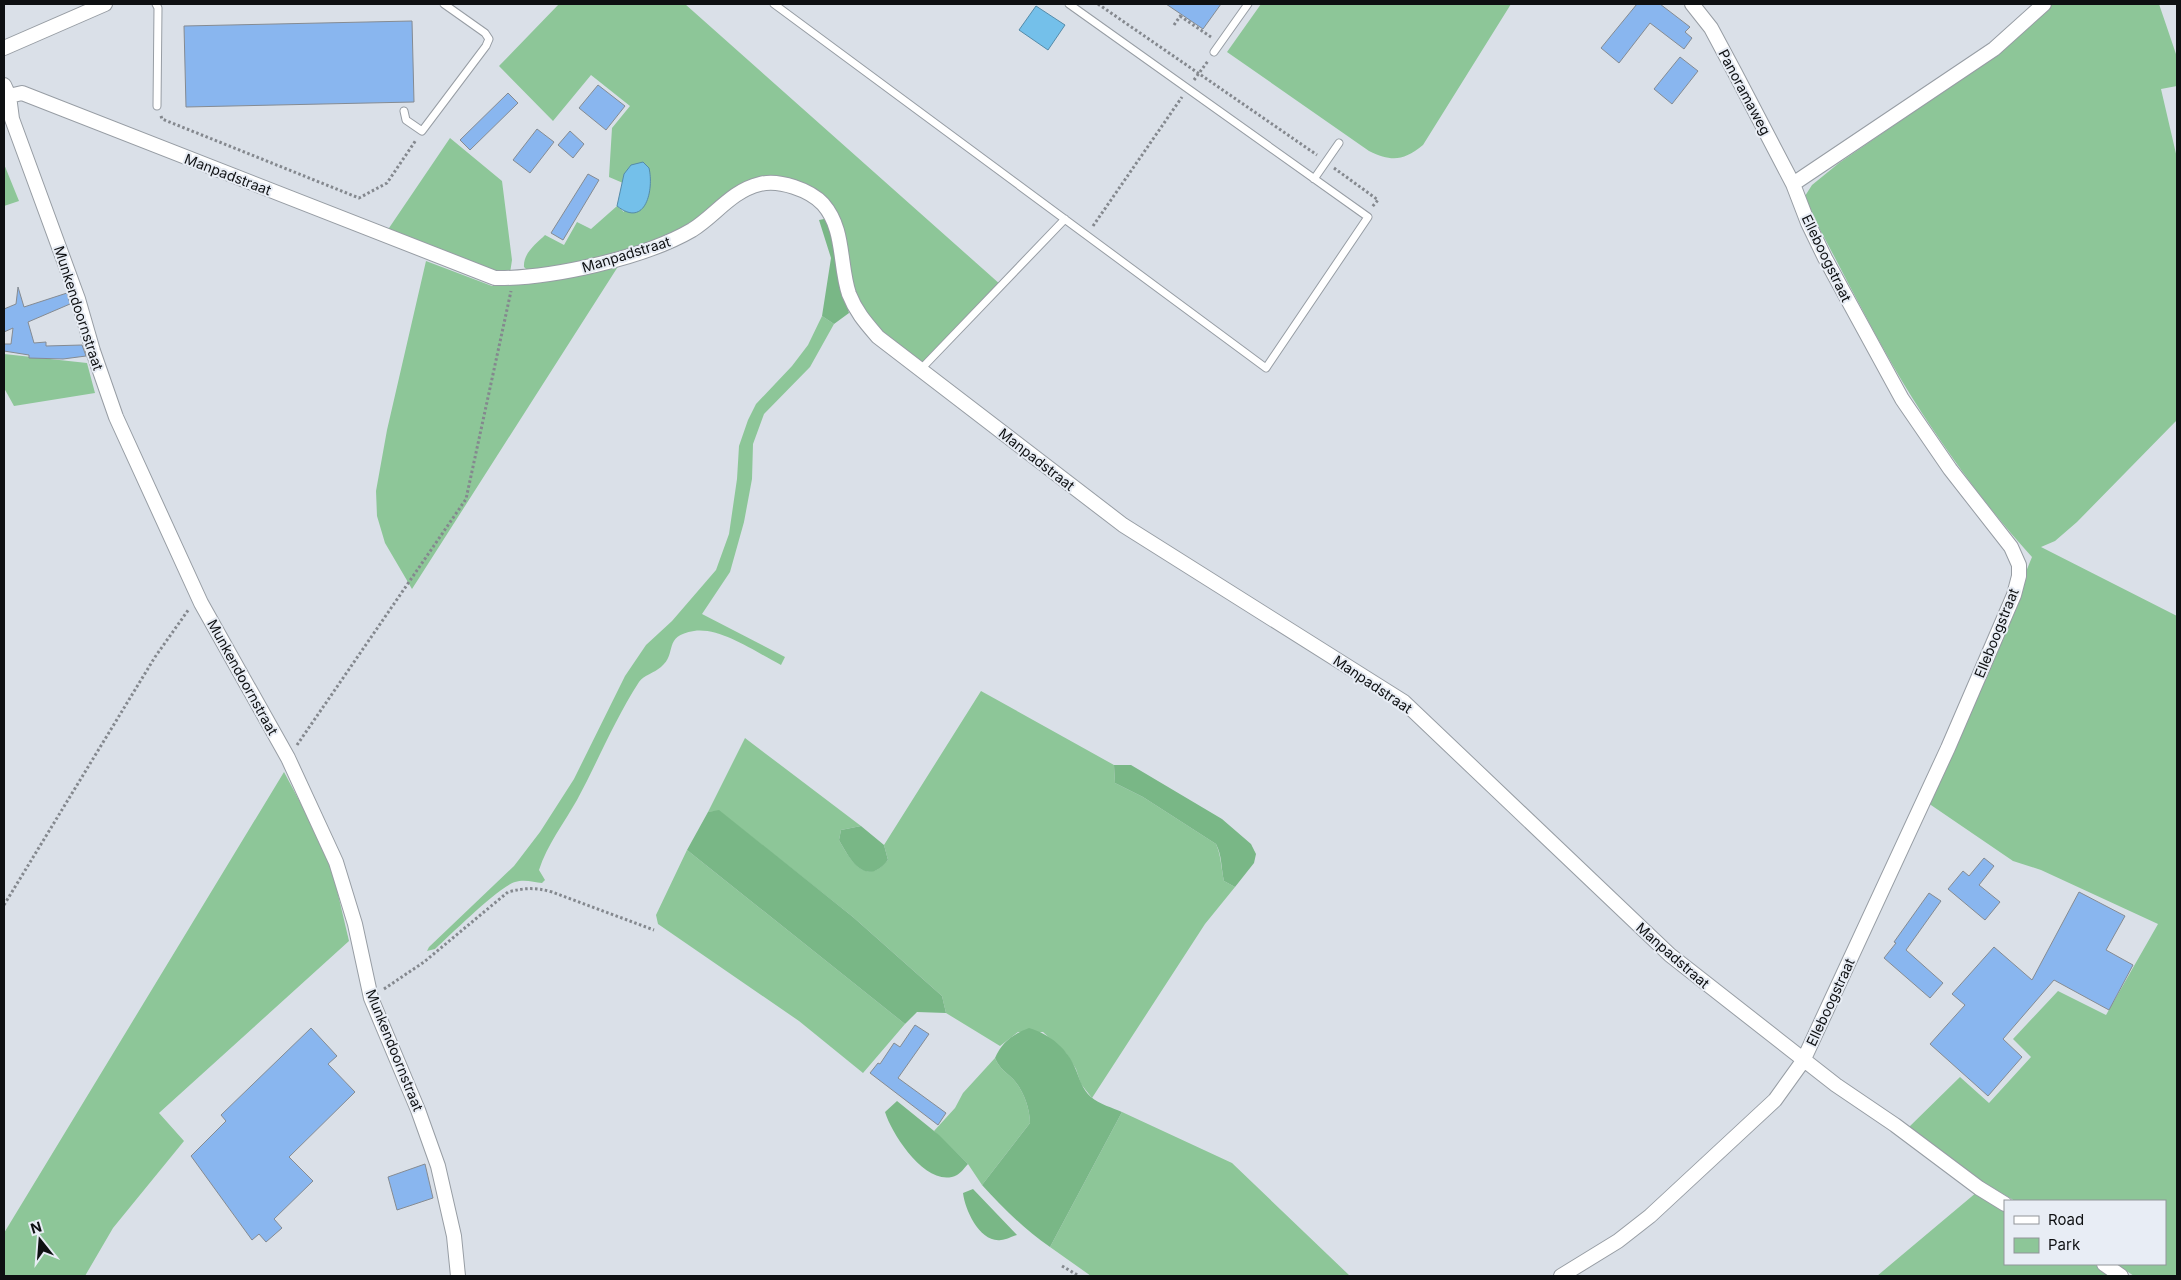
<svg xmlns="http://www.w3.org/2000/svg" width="2181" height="1280" font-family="Inter,sans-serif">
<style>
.green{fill:#8dc698}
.forest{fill:#79b786}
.water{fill:#74c0ea;stroke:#558ba9}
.building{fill:#89b6ef;stroke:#858b92}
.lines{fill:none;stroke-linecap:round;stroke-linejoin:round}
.lane-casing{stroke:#979da4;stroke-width:9}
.street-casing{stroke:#979da4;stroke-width:16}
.path{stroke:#84888e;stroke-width:3;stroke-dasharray:2.5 2.5;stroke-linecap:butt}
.lane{stroke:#fff;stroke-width:7}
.street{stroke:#fff;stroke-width:14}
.labels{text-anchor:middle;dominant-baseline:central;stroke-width:4;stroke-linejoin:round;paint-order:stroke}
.street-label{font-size:14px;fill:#0e1012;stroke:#e8edf5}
</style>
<rect width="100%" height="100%" fill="#dae0e8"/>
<path class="green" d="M 559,4 L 685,4 L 1001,285 L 925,365 C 907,352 884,339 871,321 C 848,289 843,248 835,211 L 756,179 C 730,188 715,207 693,222 C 645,253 583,263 528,271 L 524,267 C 523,253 536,244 545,235 L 564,245 L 577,222 L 591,229 L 617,206 L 624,212 L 624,174 L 623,183 L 609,177 L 612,128 L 630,106 L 591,75 L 553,121 L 499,66 Z
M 1261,4 L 1511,4 L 1423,145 C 1403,161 1392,162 1369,151 L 1227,52 Z
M 2052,4 L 2159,4 L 2177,57 L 2177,86 L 2161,89 L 2177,158 L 2177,420 L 2077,522 L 2055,541 L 2041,547 L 2177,616 L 2177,1276 L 2134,1276 L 2116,1264 L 2165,1264 L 2165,1201 L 2015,1201 L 1976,1178 L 1907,1129 L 1960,1077 L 1989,1103 L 2031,1057 L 2013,1039 L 2058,991 L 2106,1015 L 2158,924 L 2041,870 L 2013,861 L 1928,803 L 1945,770 L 2032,557 C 1988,509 1948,454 1913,399 C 1876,340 1845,275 1811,213 L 1805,196 L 1812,185 L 1839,163 L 1999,53 Z
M 450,138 L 502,181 L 512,260 L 510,273 L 499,272 L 387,231 Z
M 4,164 L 19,201 L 4,206 Z
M 426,261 L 492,286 L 528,283 L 619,265 L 412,589 L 385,543 L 377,516 L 376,491 L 387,430 Z
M 822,316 L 834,324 L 810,367 L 764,414 L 753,444 L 752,479 L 744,522 L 730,572 L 702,614 L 785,657 L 781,665 C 757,653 721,627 694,631 C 662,636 678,653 661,667 C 654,673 644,675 639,682 C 615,719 598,761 577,800 C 564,823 547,845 539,870 L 545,880 L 542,883 C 534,882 524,879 515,882 C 497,888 452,934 435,949 L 427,951 L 429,947 L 514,866 L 540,832 L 574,779 L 625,676 L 646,645 L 672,621 L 716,570 L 729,534 L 737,479 L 739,446 L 748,420 L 756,404 L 792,366 L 808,345 Z
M 4,354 L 87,363 L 95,393 L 14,406 L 4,388 Z
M 981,691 L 1114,765 L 1115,783 L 1143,797 L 1216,844 C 1221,855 1221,868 1224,881 L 1235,887 L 1205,924 L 1092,1098 L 1081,1084 L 1076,1069 L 1066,1053 L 1043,1032 L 1018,1032 L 1000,1046 L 946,1013 L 942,996 L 853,917 L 719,811 L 708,812 L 745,738 L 861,826 L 841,830 L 839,840 C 850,860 866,887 888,860 L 884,845 Z
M 284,772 L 307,815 L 333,873 L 349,941 L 159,1113 L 184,1141 L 113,1228 L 85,1276 L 4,1276 L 4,1233 Z
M 687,850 L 905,1024 L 863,1073 L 799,1021 L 658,924 L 656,915 Z
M 995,1058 C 999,1068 1006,1072 1013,1079 C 1023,1090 1030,1108 1030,1123 L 982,1185 L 968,1164 L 934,1131 L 955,1108 L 963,1093 Z
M 1122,1112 L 1232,1163 L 1350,1276 L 1091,1276 L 1050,1247 Z
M 1977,1192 L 2005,1209 L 2005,1264 L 2094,1264 L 2111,1276 L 1877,1276 Z"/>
<path class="forest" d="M 824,219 C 839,237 837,268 842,290 C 844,298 847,305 849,313 L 834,324 L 822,316 L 831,258 L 819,220 Z
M 1114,765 L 1131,765 L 1222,819 L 1251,844 L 1256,854 L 1254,863 L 1235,887 L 1224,881 C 1221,868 1222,855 1216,844 L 1143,797 L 1115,783 Z
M 719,810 L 853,917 L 942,996 L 946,1013 L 917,1012 L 905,1024 L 687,850 L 708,812 Z
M 861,826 L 884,845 L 888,860 C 866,888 850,860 839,840 L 841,830 Z
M 1029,1028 C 1050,1034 1068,1049 1076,1070 C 1080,1080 1082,1089 1091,1097 C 1099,1104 1113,1108 1122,1112 L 1050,1247 C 1024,1229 1003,1208 982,1185 L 1030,1123 C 1030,1108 1023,1090 1013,1079 C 1006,1072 999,1068 995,1058 C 1002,1042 1013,1034 1029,1028 Z
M 897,1101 L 939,1135 L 968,1164 C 965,1167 961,1173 957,1175 C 928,1190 892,1135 885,1112 Z
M 973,1189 L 1017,1235 C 1012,1236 1006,1240 1001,1240 C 980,1243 965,1210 963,1193 Z"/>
<path class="water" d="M 1036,6 L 1065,25 L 1048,50 L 1019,30 Z
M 643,162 L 649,168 C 654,189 646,229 617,206 L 624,174 L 631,165 Z"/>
<path class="building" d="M 1166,4 L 1221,4 L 1203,29 Z
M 1637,4 L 1660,4 L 1690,27 L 1685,32 L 1692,38 L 1684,49 L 1650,23 L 1619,63 L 1601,48 Z
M 412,21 L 414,102 L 186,107 L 184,26 Z
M 1680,57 L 1698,71 L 1672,104 L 1654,89 Z
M 598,85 L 625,106 L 606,130 L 579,108 Z
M 508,93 L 518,103 L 470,150 L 460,140 Z
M 537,129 L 554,142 L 530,173 L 513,160 Z
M 570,131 L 584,144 L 573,158 L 558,145 Z
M 588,174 L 599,180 L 563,240 L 551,233 Z
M 18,287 L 24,307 L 67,293 L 70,304 L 28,322 L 34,343 L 46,342 L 46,346 L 82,345 L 86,356 L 63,359 L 29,358 L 29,355 L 4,351 L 4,344 L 11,344 L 13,328 L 4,332 L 4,309 L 16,304 Z
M 1984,858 L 1994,866 L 1979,885 L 2000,902 L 1985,920 L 1948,889 L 1963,871 L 1969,876 Z
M 2079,892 L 2125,916 L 2106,950 L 2133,965 L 2109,1010 L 2054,980 L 2003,1039 L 2022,1057 L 1988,1096 L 1930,1044 L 1965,1005 L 1952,994 L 1994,947 L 2032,980 Z
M 1929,893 L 1941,901 L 1906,950 L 1943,983 L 1930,998 L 1884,958 L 1896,943 L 1894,942 Z
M 915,1025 L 929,1034 L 898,1078 L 946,1113 L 938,1125 L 870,1073 L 878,1063 L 880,1064 L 894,1043 L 900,1047 Z
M 311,1028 L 337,1056 L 328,1064 L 355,1092 L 289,1157 L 313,1181 L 274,1219 L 282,1228 L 266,1242 L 259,1234 L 252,1240 L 191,1156 L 226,1121 L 221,1115 Z
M 425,1164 L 433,1198 L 397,1210 L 388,1177 Z"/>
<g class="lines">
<g class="lane-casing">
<path id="lane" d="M 156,4 L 158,8 L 157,106
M 774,4 L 1266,368 L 1368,217 L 1069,4
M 1214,52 L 1248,4
M 404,111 L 406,120 L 422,131 L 486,46 L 489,39 L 485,33 L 444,4
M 1314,179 L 1339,143
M 921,369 L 1065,219"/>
</g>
<g class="street-casing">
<path id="street" d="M 4,48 L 105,4
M 4,85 L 9,96 L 12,119 L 78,299 L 93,351 L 116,417 L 201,603 L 288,758 L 336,862 L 355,924 L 371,998 L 418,1110 L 438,1166 L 454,1236 L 458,1276
M 9,96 L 22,93 L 495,278 C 550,279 644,258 692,230 C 716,215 731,191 760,184 C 779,179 810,190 823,204 C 845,229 839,264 849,294 C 856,312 866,323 878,337 L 1123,525 L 1404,702 L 1670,955 L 1836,1085 L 1895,1125 L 1979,1188 L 2005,1204
M 1793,184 L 1994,49 L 2044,4
M 2104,1264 L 2121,1276
M 1561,1276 L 1618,1241 L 1650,1216 L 1775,1100 L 1803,1061 L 1948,748 L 2014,595 L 2019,576 L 2019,565 L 2011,547 L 1950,469 L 1902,399 L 1825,258 L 1808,223 L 1793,184 L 1734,71 L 1711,28 L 1692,4"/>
</g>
<path class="path" d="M 1098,4 L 1317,155
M 1180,16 L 1211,37
M 1174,25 L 1181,15
M 1194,80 L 1208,61
M 161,116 L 162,119 L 359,198 L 387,183 L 416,140
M 1334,168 L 1378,200 L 1372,207
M 1093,226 L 1182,97
M 297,745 L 466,499 L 511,291
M 4,905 L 155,657 L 189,609
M 384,989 L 424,962 L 508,892 C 524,888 535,887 552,892 L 654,930
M 1062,1266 L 1079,1276"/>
<use href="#lane" class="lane"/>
<use href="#street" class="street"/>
</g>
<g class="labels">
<g class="street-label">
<text transform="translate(1745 92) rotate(62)">Panoramaweg</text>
<text transform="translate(228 174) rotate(21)">Manpadstraat</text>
<text transform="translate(626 254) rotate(-17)">Manpadstraat</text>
<text transform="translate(1827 258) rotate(64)">Elleboogstraat</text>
<text transform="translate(79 308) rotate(72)">Munkendoornstraat</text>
<text transform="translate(1037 459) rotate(38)">Manpadstraat</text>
<text transform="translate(1996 633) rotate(-68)">Elleboogstraat</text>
<text transform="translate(243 677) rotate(61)">Munkendoornstraat</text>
<text transform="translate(1373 684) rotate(34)">Manpadstraat</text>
<text transform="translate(1673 955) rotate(41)">Manpadstraat</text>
<text transform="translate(1830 1002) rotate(-65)">Elleboogstraat</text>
<text transform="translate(395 1050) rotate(68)">Munkendoornstraat</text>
</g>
</g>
<rect width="2181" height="1280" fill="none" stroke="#0e1012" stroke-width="10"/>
<rect x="2004" y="1200" width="162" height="65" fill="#e8edf5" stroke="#91959a"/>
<rect x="2014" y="1216" width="25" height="8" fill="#ffffff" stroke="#91959a"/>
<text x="2048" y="1225" font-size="15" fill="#0e1012">Road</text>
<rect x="2014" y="1238" width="25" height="15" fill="#8dc698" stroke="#91959a"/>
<text x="2048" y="1250" font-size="15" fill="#0e1012">Park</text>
<g transform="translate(40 1240) rotate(343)" stroke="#e8edf5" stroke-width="4" paint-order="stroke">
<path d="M0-4L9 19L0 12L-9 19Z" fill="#0e1012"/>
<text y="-8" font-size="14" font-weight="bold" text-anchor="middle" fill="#0e1012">N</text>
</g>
</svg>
